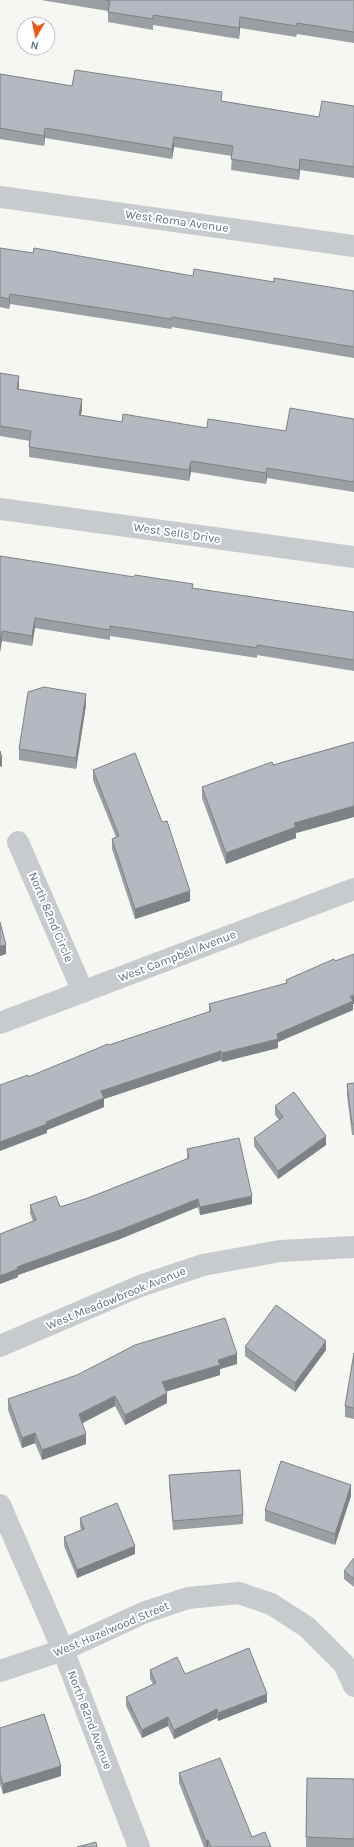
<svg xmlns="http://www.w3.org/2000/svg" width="354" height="1847" font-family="Karla,sans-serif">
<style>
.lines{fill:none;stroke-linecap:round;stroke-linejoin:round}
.minor{stroke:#c8cbce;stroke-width:22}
.wall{fill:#9a9fa4}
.shaded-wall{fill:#7d8286}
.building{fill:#b3b9bf;stroke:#7d8286}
.labels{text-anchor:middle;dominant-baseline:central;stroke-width:4;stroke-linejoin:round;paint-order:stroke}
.street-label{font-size:12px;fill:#627487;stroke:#fff}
</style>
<rect width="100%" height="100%" fill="#f6f7f2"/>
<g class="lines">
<path class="minor" d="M 0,197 L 354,246
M 0,509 L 354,557
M 18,842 L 83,992
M 0,1023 L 354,889
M 0,1346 L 140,1286 L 203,1265 L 280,1251 L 354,1247
M 0,1505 L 63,1650 L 139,1847
M 0,1671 L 63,1650 L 143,1613 L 188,1598 L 239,1593 L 271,1604 L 307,1627 L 344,1664 L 354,1686"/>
</g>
<path class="wall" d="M 41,0 L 354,0 L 354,43 L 297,34 L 296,37 L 240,28 L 239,39 L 153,25 L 153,30 L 108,22 L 108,11 Z
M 0,74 L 72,86 L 222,101 L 319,117 L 354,106 L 354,178 L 300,170 L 299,180 L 231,170 L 232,156 L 174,147 L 172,159 L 45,138 L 44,146 L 0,139 Z
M 0,248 L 193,276 L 274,282 L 354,291 L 354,358 L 172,327 L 171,329 L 10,304 L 9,309 L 0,307 Z
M 0,373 L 19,387 L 19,389 L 82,409 L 81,415 L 122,422 L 207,428 L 286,431 L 354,419 L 354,492 L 267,478 L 266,484 L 191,472 L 189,481 L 29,457 L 29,447 L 30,441 L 0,436 Z
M 0,556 L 193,588 L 354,612 L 354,671 L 257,655 L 257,658 L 110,636 L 110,640 L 35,628 L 32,646 L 2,641 Z
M 86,705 L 76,769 L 19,760 L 19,749 Z
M 354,742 L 354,817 L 296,833 L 296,838 L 226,864 L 202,798 L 202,787 L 273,765 Z
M 93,770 L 190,901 L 135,919 L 112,849 L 112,839 L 116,837 L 93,780 Z
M 286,980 L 353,1004 L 353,1010 L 278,1042 L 278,1048 L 222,1062 L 221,1060 L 104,1099 L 104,1107 L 47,1130 L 47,1133 L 28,1077 L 109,1045 L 209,1012 L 209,1004 L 286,984 Z
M 354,1083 L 354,1135 L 352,1135 L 347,1095 L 347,1084 Z
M 275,1106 L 326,1145 L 278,1179 L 254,1146 L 254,1138 L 279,1120 L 275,1115 Z
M 187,1149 L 252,1204 L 200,1215 L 198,1207 L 120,1239 L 18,1275 L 18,1277 L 0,1284 L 0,1234 L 33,1221 L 30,1213 L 30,1205 L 60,1207 L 88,1198 L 187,1159 Z
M 245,1347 L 326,1350 L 295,1392 L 245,1356 Z
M 354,1353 L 354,1419 L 345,1417 L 345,1406 Z
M 237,1364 L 220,1369 L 220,1375 L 166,1391 L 167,1403 L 125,1425 L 115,1406 L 82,1423 L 86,1444 L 42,1460 L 35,1443 L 22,1448 L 8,1410 L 8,1399 Z
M 169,1475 L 243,1515 L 243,1524 L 173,1530 L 169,1484 Z
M 351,1496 L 335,1545 L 265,1521 L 265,1510 Z
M 80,1518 L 135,1554 L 77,1578 L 64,1546 L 64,1537 L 81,1530 L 80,1526 Z
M 354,1558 L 354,1587 L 344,1579 L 344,1571 Z
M 150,1670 L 185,1674 L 267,1702 L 218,1721 L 217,1718 L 174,1739 L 168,1726 L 142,1738 L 126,1706 L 126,1697 L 153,1684 L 150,1679 Z
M 0,1728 L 61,1776 L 3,1794 L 0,1784 Z
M 179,1773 L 252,1837 L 271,1847 L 204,1847 L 179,1783 Z
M 307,1778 L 354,1779 L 354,1847 L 306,1847 Z"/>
<path class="shaded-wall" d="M 240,17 L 240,28 L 239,39 L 239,28 Z
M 45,128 L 45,138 L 44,146 L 44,136 Z
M 174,137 L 174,147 L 172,159 L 172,149 Z
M 300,159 L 300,170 L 299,180 L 299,170 Z
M 10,294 L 10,304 L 9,309 L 9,299 Z
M 19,376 L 19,387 L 17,399 L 17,389 Z
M 82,399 L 82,409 L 79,425 L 79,415 Z
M 191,461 L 191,472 L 189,481 L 189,470 Z
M 267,468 L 267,478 L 266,484 L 266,473 Z
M 35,618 L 35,628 L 32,646 L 32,636 Z
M 2,631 L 2,641 L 0,653 L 0,642 Z
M 86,694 L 86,705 L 76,769 L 76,758 Z
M 0,758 L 2,758 L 2,766 L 0,767 Z
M 354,806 L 354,817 L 296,833 L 296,838 L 226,864 L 226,853 L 294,823 Z
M 190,891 L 190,901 L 135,919 L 135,909 Z
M 6,945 L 6,954 L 0,956 L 0,946 Z
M 354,995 L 354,1004 L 353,1004 L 353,1010 L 278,1042 L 278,1048 L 222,1062 L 222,1053 L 277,1034 Z
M 221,1051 L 221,1060 L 104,1099 L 104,1107 L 47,1130 L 47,1133 L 0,1151 L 0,1142 L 101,1091 Z
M 326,1136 L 326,1145 L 278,1179 L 278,1171 Z
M 252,1196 L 252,1204 L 200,1215 L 200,1207 Z
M 198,1199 L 198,1207 L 120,1239 L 18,1275 L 18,1277 L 0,1284 L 0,1276 L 17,1267 Z
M 326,1341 L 326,1350 L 295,1392 L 295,1383 Z
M 237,1354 L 237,1364 L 220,1369 L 220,1375 L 162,1393 L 162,1382 L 218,1360 Z
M 167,1393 L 167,1403 L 125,1425 L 125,1415 Z
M 115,1396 L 115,1406 L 79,1425 L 79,1414 Z
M 35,1433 L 35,1443 L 22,1448 L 22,1438 Z
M 86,1434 L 86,1444 L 42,1460 L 42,1450 Z
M 351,1485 L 351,1496 L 335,1545 L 335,1534 Z
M 135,1546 L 135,1554 L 77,1578 L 77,1570 Z
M 267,1694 L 267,1702 L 218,1721 L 218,1713 Z
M 217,1709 L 217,1718 L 174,1739 L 174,1730 Z
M 168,1717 L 168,1726 L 142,1738 L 142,1730 Z
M 61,1766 L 61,1776 L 3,1794 L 3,1784 Z
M 208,1840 L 208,1847 L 206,1847 L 206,1841 Z"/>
<path class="building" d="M 106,0 L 354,0 L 354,32 L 297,23 L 296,26 L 240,17 L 239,28 L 153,15 L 153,19 L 108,12 L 110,1 Z
M 75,70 L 222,92 L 221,101 L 319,117 L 322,101 L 354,106 L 354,167 L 300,159 L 299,170 L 231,159 L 233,146 L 174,137 L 172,149 L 45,128 L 44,136 L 0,128 L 0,74 L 72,86 Z
M 0,248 L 33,253 L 34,248 L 193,276 L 194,269 L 274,282 L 274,278 L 354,291 L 354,347 L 172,317 L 171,319 L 10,294 L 9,299 L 0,297 Z
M 0,373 L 19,376 L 17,389 L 82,399 L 79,415 L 122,422 L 123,414 L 207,428 L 208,419 L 286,431 L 290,408 L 354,419 L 354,482 L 267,468 L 266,473 L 191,461 L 189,470 L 29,447 L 31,431 L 0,426 Z
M 0,556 L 134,577 L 135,575 L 193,584 L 192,588 L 354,612 L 354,660 L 257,645 L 257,648 L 110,626 L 110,630 L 35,618 L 32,636 L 2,631 L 0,642 Z
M 44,687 L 86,694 L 76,758 L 19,749 L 28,692 Z
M 354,742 L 354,806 L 294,823 L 296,827 L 226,853 L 202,787 L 272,762 L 273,765 Z
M 0,751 L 2,758 L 0,758 Z
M 135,753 L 162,822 L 167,821 L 190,891 L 135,909 L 112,839 L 119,836 L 93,770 Z
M 0,922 L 6,945 L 0,946 Z
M 354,954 L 354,995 L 350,996 L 353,1001 L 277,1034 L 278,1039 L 222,1053 L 221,1051 L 101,1091 L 104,1098 L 46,1122 L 47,1124 L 0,1142 L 0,1085 L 28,1075 L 28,1077 L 108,1044 L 109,1045 L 211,1011 L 209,1004 L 287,983 L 286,980 L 334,959 L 335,961 Z
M 354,1083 L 354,1124 L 352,1124 L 347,1084 Z
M 294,1092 L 326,1136 L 278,1171 L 254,1138 L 283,1117 L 275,1106 Z
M 239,1138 L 252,1196 L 200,1207 L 198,1199 L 120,1230 L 17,1267 L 18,1269 L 0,1276 L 0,1234 L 36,1220 L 30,1205 L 56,1196 L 60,1207 L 88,1198 L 189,1158 L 187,1149 Z
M 276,1305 L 326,1341 L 295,1383 L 245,1347 Z
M 225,1318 L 237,1354 L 218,1360 L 220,1365 L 162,1382 L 167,1393 L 125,1415 L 115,1396 L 79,1414 L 86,1434 L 42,1450 L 35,1433 L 22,1438 L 8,1399 L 77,1375 L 135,1345 Z
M 354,1353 L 354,1408 L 345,1406 Z
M 281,1461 L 351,1485 L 335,1534 L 265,1510 Z
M 240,1470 L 243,1515 L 173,1521 L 169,1475 Z
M 117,1503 L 135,1546 L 77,1570 L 64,1537 L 84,1529 L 80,1518 Z
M 354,1558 L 354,1579 L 344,1571 Z
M 249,1648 L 267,1694 L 218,1713 L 217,1709 L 174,1730 L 168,1717 L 142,1730 L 126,1697 L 156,1683 L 150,1670 L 177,1657 L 185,1674 Z
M 44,1714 L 61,1766 L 3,1784 L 0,1774 L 0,1728 Z
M 220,1758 L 252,1837 L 265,1832 L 271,1847 L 211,1847 L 208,1840 L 206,1841 L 179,1773 Z
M 307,1778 L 354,1779 L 354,1839 L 306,1837 Z
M 96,1842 L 97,1847 L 77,1847 Z"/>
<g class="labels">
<g class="street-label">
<text transform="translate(177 221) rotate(8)">West Roma Avenue</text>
<text transform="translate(177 533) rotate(8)">West Sells Drive</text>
<text transform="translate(51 917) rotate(67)">North 82nd Circle</text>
<text transform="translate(177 956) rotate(-21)">West Campbell Avenue</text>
<text transform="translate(116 1298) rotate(-22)">West Meadowbrook Avenue</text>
<text transform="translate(111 1629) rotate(-23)">West Hazelwood Street</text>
<text transform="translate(90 1720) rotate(69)">North 82nd Avenue</text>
</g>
</g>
<g transform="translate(36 36) rotate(189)"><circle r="19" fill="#ffffff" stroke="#c0c7cf"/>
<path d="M0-3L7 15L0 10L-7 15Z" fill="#f45615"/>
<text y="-6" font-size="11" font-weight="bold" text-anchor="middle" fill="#627487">N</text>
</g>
</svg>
